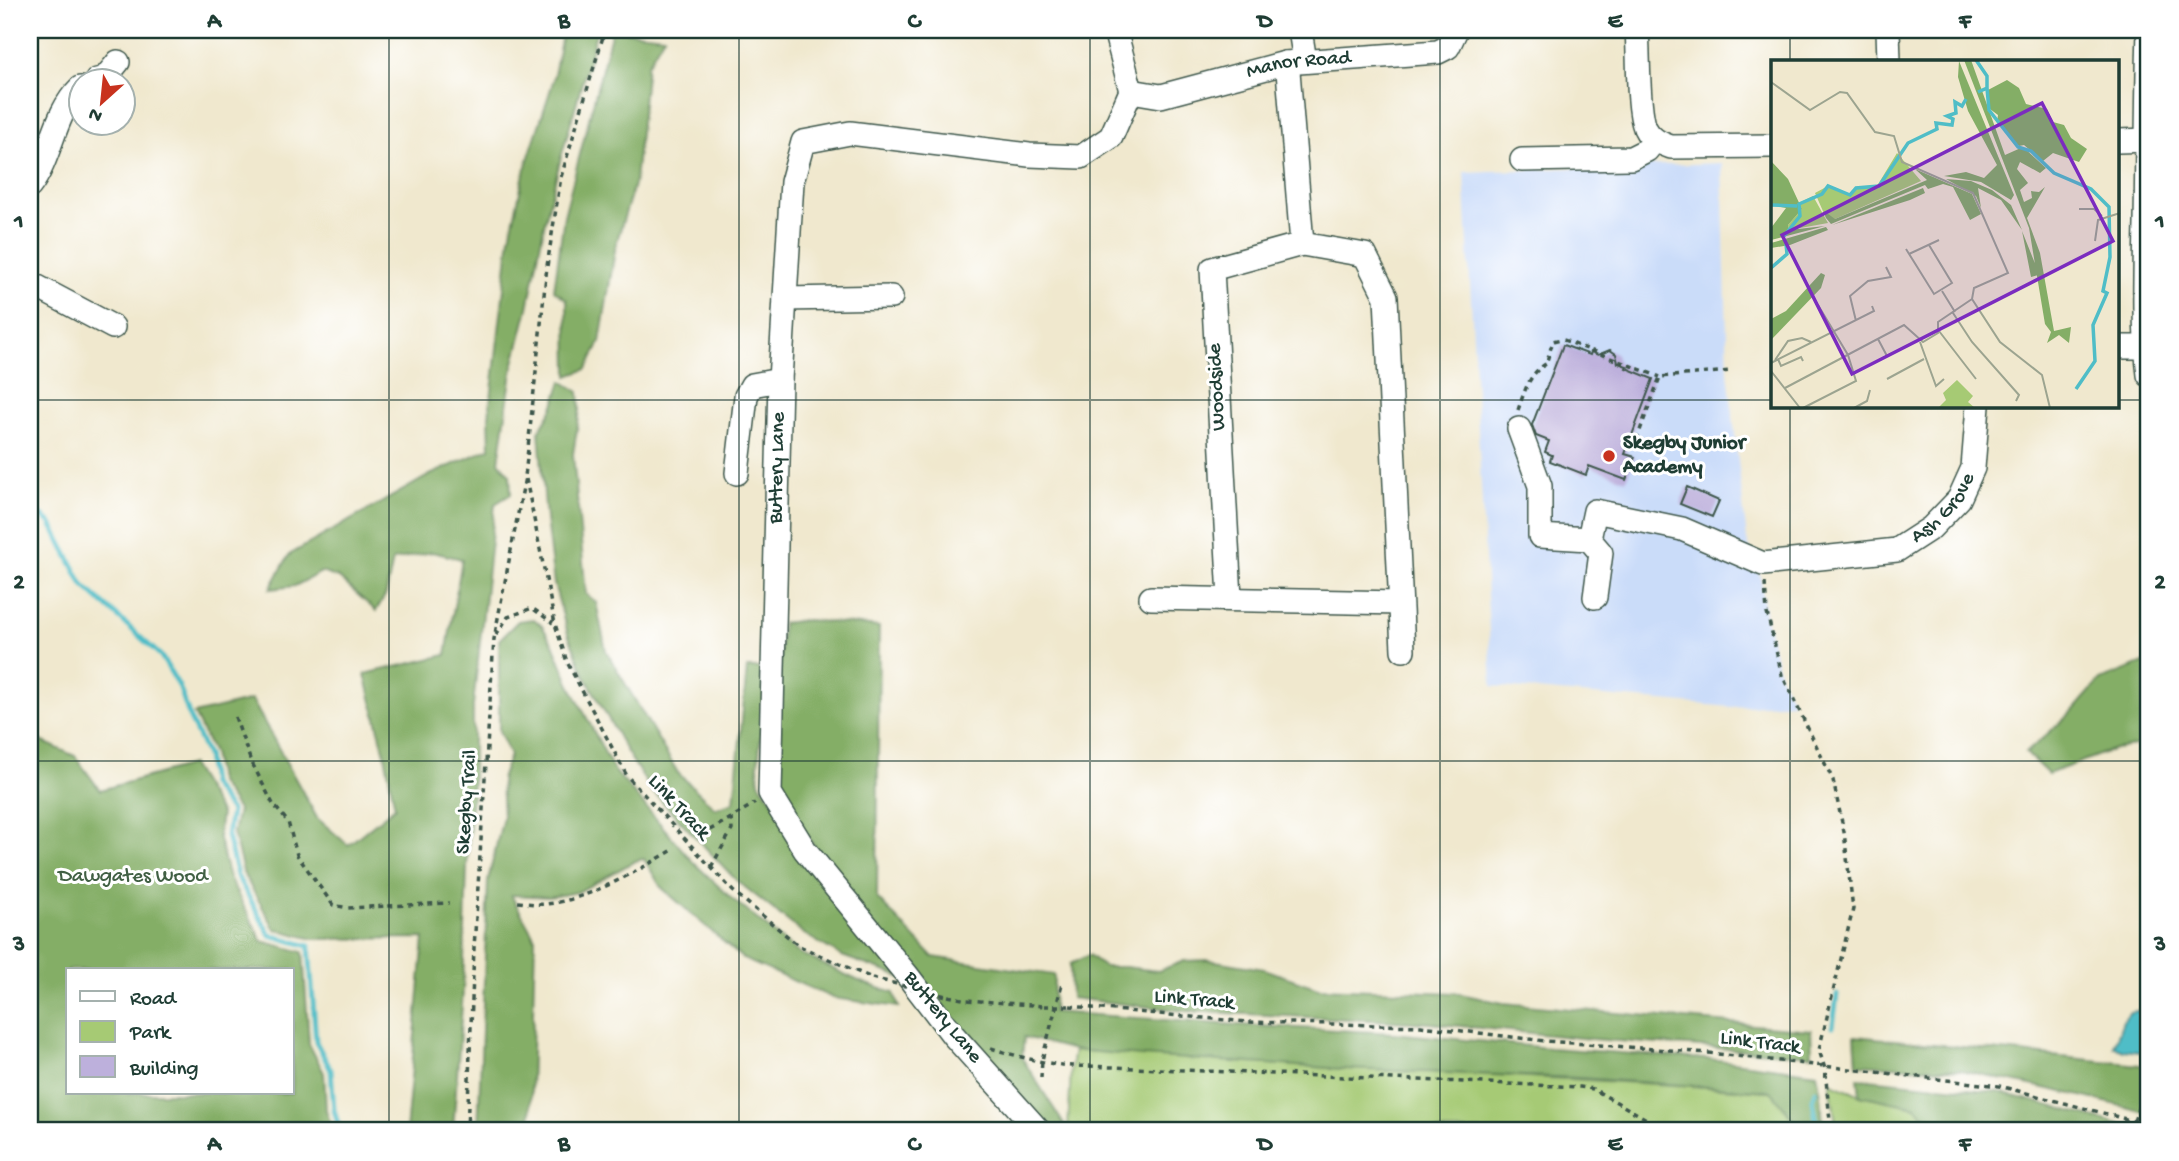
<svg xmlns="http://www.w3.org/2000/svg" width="2179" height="1161" font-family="'Gochi Hand',sans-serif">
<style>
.built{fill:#cadcf9}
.green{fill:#a6ca74;stroke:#628454;stroke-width:2}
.forest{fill:#84ae66;stroke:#52764d;stroke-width:2;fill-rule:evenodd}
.water{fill:#4fbdc7;stroke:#377d7e;stroke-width:2}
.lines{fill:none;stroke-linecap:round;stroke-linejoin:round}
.stream{stroke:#4fbdc7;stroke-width:5}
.building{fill:#bdb0dc}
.minor-casing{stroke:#3e574b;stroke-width:26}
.path{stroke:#3e574b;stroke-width:3.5;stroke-dasharray:5 5;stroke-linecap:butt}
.minor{stroke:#fff;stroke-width:23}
.path-bridge{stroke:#3e574b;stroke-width:3.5;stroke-dasharray:5 5;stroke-linecap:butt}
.grid{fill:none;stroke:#1f3d34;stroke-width:2;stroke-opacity:0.55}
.poi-dot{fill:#c8321e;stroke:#fff;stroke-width:2.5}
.labels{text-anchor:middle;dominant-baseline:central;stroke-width:6;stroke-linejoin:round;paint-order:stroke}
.street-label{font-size:21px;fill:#1f3d34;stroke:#fff}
.poi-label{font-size:21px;font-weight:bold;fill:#1f3d34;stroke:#fff;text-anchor:start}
.park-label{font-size:21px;fill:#416044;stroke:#fff}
.inset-river{fill:none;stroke:#4fbdc7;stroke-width:3.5}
.inset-road{fill:none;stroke:#9ca490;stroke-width:2}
.view{fill:#7b2cbf;fill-opacity:0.15;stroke:#7b2cbf;stroke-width:3.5}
.inset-edge{fill:none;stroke:#1f3d34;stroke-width:3.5}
.neatline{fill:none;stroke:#1f3d34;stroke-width:2.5}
.grid-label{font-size:23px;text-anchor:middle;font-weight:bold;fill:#1f3d34}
</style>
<rect width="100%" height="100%" fill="#fff"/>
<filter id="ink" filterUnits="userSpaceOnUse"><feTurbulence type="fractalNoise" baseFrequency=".0143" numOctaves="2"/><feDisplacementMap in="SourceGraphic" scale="14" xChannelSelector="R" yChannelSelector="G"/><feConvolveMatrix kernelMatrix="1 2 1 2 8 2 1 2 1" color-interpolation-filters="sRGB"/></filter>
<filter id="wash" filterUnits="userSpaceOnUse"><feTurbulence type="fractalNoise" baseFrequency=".00686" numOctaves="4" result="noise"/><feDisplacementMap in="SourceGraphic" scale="28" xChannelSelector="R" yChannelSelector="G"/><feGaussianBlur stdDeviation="1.57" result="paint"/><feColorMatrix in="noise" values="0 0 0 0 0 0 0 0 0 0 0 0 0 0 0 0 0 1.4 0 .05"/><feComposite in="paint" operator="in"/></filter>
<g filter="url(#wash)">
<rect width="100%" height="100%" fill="#f0e8ce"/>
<path class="built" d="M 1722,163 L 1728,372 L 1747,540 L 1761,579 L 1765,614 L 1780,676 L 1793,703 L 1731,707 L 1492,686 L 1464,172 Z"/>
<path class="green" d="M 1074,1050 C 1322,1070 1572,1076 1821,1095 L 1823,1131 L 1068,1131 L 1071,1067 Z
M 1830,1082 L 1860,1095 L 1916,1107 L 1938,1131 L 1837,1131 Z"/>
<path class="forest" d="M 563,30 L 597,30 L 560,161 L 545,221 L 528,308 L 512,371 L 499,462 L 510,475 L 511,494 L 495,504 L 473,706 L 473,779 L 467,867 L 463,991 L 453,1131 L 406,1131 L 424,938 L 313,939 L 275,929 L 244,875 L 233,833 L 238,810 L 218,781 L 213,753 L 194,714 L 252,700 L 317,818 L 348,845 L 395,807 L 384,750 L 365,674 L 446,655 L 462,559 L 432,552 L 393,560 L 386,594 L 376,611 L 339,578 L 321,572 L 295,586 L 270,589 L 289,555 L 430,475 L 490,448 L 489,416 L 510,237 L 525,169 L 552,85 Z
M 612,30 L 664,36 L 647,65 L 635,181 L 616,244 L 600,342 L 587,369 L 568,376 L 567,300 L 554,290 L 564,216 Z
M 562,381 L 579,392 L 580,410 L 573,454 L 586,594 L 596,602 L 606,651 L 678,773 L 715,808 L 734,802 L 747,668 L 767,668 L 758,765 L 759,782 L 900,977 L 842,956 L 804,934 L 736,880 L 650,789 L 625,749 L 585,676 L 568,634 L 554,584 L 546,519 L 539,431 L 553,408 Z
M 534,619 L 542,626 L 553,644 L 569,683 L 613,769 L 693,862 L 731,898 L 797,952 L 861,982 L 894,993 L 899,1007 L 833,998 L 743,959 L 661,887 L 644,859 L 635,861 L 578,892 L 549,897 L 511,895 L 535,938 L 530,1131 L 478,1131 L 488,881 L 503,817 L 501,779 L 510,755 L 499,731 L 499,640 L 518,621 Z
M 808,620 L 879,627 L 877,898 L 933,957 L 1054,975 L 1053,1012 L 1222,1024 L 1393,1033 L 1550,1048 L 1718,1060 L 1817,1073 L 1821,1095 L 1823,1131 L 1798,1131 L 1797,1124 L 1771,1091 L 1578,1078 L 1342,1069 L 1141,1056 L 1074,1050 L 1024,1037 L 1022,1058 L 1068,1131 L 1049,1131 L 863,914 L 774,790 L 782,623 Z
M 2149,661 L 2149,744 L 2115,749 L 2048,774 L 2026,753 L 2072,712 L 2100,680 Z
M 30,736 L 75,756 L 100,790 L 191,765 L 221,814 L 218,835 L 229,878 L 262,941 L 303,952 L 309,1044 L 324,1073 L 326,1110 L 333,1131 L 30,1131 ZM 68,970 L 292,970 L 292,1093 L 68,1093 Z
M 1089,955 L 1104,967 L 1125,967 L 1158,971 L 1184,961 L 1209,960 L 1264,969 L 1318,988 L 1456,993 L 1503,1003 L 1811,1030 L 1812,1055 L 1591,1039 L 1430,1023 L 1185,1011 L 1071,998 L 1070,964 Z
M 1855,1036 L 2149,1066 L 2149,1113 L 2081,1096 L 1961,1070 L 1857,1064 Z
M 1858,1078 L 1999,1092 L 2145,1131 L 1938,1131 L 1916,1107 L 1860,1095 Z"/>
<path class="water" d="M 2149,1000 L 2149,1021 L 2140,1030 L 2149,1039 L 2149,1053 L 2123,1050 L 2114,1046 L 2123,1021 L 2130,1012 L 2138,1011 Z"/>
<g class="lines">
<path class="stream" d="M 30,507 L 50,522 L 83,585 L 161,656 L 179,686 L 191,721 L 207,755 L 211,784 L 231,811 L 227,836 L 237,876 L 270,935 L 309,946 L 316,1042 L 331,1070 L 334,1110 L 340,1131
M 1833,1026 L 1837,995
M 1816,1091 L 1813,1100 L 1818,1131"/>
</g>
<g id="blocks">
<path class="building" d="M 1563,345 L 1590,355 L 1591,352 L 1598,355 L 1610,350 L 1616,354 L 1618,363 L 1627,366 L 1626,368 L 1653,379 L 1625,454 L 1635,457 L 1626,480 L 1589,466 L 1586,475 L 1550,461 L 1552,455 L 1545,452 L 1549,441 L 1536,436 L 1532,425 Z
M 1687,487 L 1719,501 L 1712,517 L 1680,504 Z"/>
</g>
</g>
<g filter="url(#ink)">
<use href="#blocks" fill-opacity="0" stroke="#3e574b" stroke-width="2"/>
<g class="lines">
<g class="minor-casing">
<g id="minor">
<path d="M 1300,30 L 1305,61"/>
<path d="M 1637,30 C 1639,53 1637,108 1645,128 C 1650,139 1660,143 1671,147 L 1773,146"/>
<path d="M 1888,30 L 1889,61"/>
<path d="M 2149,30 C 2147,95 2147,159 2146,224 C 2145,274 2143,325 2149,375"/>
<path d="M 1285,63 L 1288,71 L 1302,244"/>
<path d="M 97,80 L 105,78 L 118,62"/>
<path id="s1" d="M 1131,91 L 1161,96 L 1285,63 L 1438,52 L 1448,47 L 1456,30"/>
<path d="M 2118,141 L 2149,140"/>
<path d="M 1522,160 L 1631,158 L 1647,150 L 1655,140"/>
<path d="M 30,186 C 52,157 53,114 80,88"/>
<path d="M 30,283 L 113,327"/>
<path d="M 785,299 L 891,297"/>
<path d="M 2118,347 L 2149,347"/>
<path d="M 1519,429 L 1540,486 L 1540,536 L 1589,539"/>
<path d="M 737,473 L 746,396 L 752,385 L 780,380"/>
<path id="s2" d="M 1595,597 L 1601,553 L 1589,539 L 1595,511 L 1682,529 L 1763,564 L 1897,550 L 1931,528 L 1959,499 L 1973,468 L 1978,406"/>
<path d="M 1151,598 L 1400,603"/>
<path d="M 1230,598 L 1212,269 L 1302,244 L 1365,255 L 1386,297 L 1403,650"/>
<path id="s3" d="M 1039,1131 L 953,1035 L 907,975 L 805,850 L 770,793 L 780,380 L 792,182 L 803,142 L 850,133 L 1029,155 L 1081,157 L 1111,137 L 1131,91 L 1115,30"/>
</g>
</g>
<path class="path" d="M 1518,410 C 1524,393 1529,373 1546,364 L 1553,341 L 1561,339 L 1660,377
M 1633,449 L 1660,377 L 1731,371
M 526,479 L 555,624 L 567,662 L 627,776 L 733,891 L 799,946 L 872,978
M 1765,583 L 1767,613 L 1782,675 L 1833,780 L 1844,832 L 1853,909 L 1819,1050 L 1825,1069 L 1831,1131
M 496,635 L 508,617 L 532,608 L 553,623
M 235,717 L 250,759 L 273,804 L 288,822 L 297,855 L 333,905 L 348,908 L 449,903
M 701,835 L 731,818
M 711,867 L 732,830 L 731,818 L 755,803
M 518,902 C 527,903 537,905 546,904 C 588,900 637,871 673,850
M 948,996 L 967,1000 L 1044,1006
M 1070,1006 L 1248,1022 L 1421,1026 L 1545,1041 L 1709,1053 L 1999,1086 L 2149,1125
M 991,1048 C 1019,1057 1059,1068 1088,1066 L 1580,1087 L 1593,1089 L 1668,1131
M 1041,1078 L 1042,1060 L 1062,984
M 2134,1121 L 2144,1091
M 467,1131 L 474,948 L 494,639 L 525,477 L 547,266 L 561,177 L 605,30"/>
<use href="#minor" class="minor"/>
<path class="path-bridge" d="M 872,978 L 946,996
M 1044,1006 L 1070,1006"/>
</g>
</g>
<path class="grid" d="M 389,30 L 389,1131M 739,30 L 739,1131M 1090,30 L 1090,1131M 1440,30 L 1440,1131M 1790,30 L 1790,61M 30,400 L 1773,400M 2118,400 L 2149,400M 1790,406 L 1790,1131M 30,761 L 2149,761"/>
<circle class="poi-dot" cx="1609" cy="456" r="7"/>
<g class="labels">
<g class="street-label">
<text stroke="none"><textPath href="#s1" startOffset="172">Manor Road</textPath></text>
<text transform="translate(1218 387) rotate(-93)">Woodside</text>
<text stroke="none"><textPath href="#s3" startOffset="758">Buttery Lane</textPath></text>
<text stroke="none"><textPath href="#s2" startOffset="467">Ash Grove</textPath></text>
<text transform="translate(468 802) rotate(-86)">Skegby Trail</text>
<text transform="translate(678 808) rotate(47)">Link Track</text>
<text transform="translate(1194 1001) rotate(5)">Link Track</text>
<text transform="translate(942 1018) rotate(51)">Buttery Lane</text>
<text transform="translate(1760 1044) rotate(7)">Link Track</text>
</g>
<g class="poi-label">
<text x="1623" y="444">Skegby Junior<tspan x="1623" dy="24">Academy</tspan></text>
</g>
<g class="park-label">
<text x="133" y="877">Dawgates Wood</text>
</g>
</g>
<g transform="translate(1771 60)">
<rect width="348" height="348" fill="#f0e8ce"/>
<path d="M 126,93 L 150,121 L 64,159 L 55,158 L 44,133 L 57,126 L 78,135 L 85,127 L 106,126 ZM 42,136 L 57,163 L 18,170 L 17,165 L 31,149 L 28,143 ZM 186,320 L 202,336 L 197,342 L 204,348 L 167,348 L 175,340 L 172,333 Z" fill="#a6ca74"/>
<path d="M 193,0 L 200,0 L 234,95 L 252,87 L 275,108 L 269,113 L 249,102 L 246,109 L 257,123 L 249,130 L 253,142 L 261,138 L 260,131 L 268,132 L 274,127 L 256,158 L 269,193 L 283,271 L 300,267 L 298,283 L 288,275 L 276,283 L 280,272 L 274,264 L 258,168 ZM 188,1 L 243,135 L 240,140 L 210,122 L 173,116 L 195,112 L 213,118 L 226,105 L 197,51 L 187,17 ZM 236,20 L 248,28 L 255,44 L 276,49 L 282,62 L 293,65 L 300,78 L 316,89 L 308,102 L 282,93 L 272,101 L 253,85 L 248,86 L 226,62 L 227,55 L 219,49 L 217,30 ZM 0,101 L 17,119 L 31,149 L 17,165 L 18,170 L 54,166 L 0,180 L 0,168 L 15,148 L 0,145 ZM 144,109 L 201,134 L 210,154 L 199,160 L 182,127 L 172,124 L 157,129 L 154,125 L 60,164 L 55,158 L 53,151 L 64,159 L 156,120 ZM 175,119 L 200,121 L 221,130 L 240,145 L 251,170 L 230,140 L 207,128 L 210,148 L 205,136 ZM 152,128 L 154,133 L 139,140 L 61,165 ZM 55,167 L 57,170 L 19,185 L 0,188 L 0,183 ZM 251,171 L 265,206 L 267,215 L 260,217 ZM 50,213 L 54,215 L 50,228 L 0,280 L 0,259 L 15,251 Z" fill="#84ae66"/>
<path class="inset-river" d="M 205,0 L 216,16 L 216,28 L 207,32M 216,28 L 218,50 L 247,87 L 260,91 L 283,113 L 320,129 L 338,147 L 339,197 L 332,231 L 336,233 L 322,265 L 324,301 L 305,329M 0,145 L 26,146M 13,176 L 29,156 L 28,144 L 51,134 L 57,126 L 79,135 L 85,128 L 108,126 L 137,83 L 166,69 L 165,63 L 181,65 L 182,59 L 176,56 L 185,53 L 184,42 L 191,46 L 195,39M 0,208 L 16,194 L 15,184"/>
<path class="inset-road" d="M 0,22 L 39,50 L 69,32 L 76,33 L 104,72 L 123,76 L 131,102 L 202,133 L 237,213 L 203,228 L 201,239 L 229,282 L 271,315 L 279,348M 308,149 L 323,149 L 331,156M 324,181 L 327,160 L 349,153M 135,189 L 163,234 L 181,223 L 158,185M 138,194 L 168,180M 171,231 L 184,252M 182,253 L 201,282 L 248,335 L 245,341M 85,261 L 79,236 L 97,221 L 120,217 L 115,207M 168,271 L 205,319M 107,279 L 116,296 L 121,293M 149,282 L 165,326 L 173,319M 7,299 L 10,306 L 30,297 L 32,301M 4,300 L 17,281 L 31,278 L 40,282M 0,303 L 103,251 L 101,246M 0,311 L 29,348M 116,319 L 153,299M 14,328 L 133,265 L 152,282 L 167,273 L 167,262 L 201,239M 32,348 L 85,321 L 77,295 L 47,245M 83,348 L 96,341 L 99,330"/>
<path class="view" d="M 271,43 L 342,181 L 81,314 L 11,175 Z"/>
<rect width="348" height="348" class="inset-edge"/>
</g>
<rect width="2179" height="1161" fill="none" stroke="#fff" stroke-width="77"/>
<rect x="66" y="968" width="228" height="126" fill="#ffffff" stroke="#a5b1ae" stroke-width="2"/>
<rect x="80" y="991" width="35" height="10" fill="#ffffff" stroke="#a5b1ae" stroke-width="2"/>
<text x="130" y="1004" font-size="21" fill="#1f3d34">Road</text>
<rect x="80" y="1021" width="35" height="21" fill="#a6ca74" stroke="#a5b1ae" stroke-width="2"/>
<text x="130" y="1038" font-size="21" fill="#1f3d34">Park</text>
<rect x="80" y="1056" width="35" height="21" fill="#bdb0dc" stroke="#a5b1ae" stroke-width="2"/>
<text x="130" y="1074" font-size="21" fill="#1f3d34">Building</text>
<g transform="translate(102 102) rotate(207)"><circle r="33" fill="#ffffff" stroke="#a5b1ae" stroke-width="2"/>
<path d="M0-5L12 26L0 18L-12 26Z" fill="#c8321e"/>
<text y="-10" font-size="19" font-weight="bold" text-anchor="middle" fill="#1f3d34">N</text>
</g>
<rect x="38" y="38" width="2102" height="1084" class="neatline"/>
<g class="grid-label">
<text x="214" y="27">A</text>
<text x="564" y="27">B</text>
<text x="914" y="27">C</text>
<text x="1265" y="27">D</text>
<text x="1615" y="27">E</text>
<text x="1965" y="27">F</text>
<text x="19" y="227">1</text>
<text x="2160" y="227">1</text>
<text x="19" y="588">2</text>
<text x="2160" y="588">2</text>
<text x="19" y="950">3</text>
<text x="2160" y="950">3</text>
<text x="214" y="1150">A</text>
<text x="564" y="1150">B</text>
<text x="914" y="1150">C</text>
<text x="1265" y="1150">D</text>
<text x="1615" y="1150">E</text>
<text x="1965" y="1150">F</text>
</g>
</svg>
